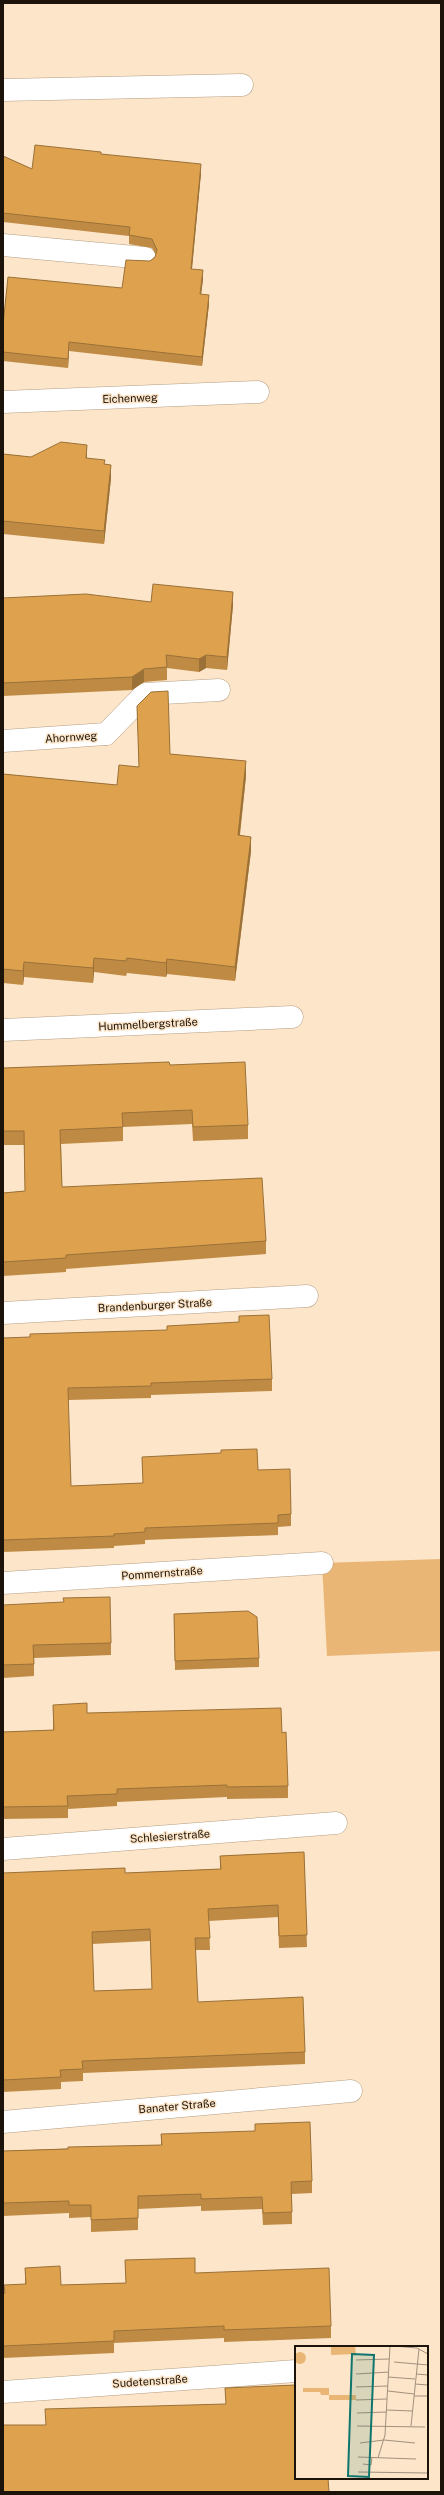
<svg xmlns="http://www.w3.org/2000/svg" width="444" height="2495" font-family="'Public Sans',sans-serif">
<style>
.green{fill:#e9b675}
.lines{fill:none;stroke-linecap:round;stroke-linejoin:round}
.lane-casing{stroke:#b49e84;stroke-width:23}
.street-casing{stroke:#b49e84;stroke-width:23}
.lane{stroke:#fff;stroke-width:22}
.street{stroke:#fff;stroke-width:22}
.wall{fill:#bf8b44;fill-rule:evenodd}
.shaded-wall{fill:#9b7137}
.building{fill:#dea24f;stroke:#9b7137;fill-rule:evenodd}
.labels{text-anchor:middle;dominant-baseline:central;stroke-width:3;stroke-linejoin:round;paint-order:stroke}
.street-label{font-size:11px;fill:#1c140a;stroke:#fce5c9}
.inset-road{fill:none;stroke:#a2917d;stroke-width:1}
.view{fill:#0f766e;fill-opacity:0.15;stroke:#0f766e;stroke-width:2}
.inset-edge{fill:none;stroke:#1c140a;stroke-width:2}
</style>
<rect width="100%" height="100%" fill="#fce5c9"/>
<path class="green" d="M 441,1559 L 441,1651 L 327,1656 L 322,1563 Z"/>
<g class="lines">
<g class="lane-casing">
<path id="lane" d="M 3,90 L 242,85
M 106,734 L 145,694 L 219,690"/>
</g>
<g class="street-casing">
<path id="street" d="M 3,245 L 145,258
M 3,402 L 258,392
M 3,741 L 106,734
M 3,1030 L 292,1017
M 3,1313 L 307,1296
M 3,1583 L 322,1563
M 3,1849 L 336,1823
M 3,2122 L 351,2091
M 3,2392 L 296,2371"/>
</g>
<use href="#lane" class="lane"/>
<use href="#street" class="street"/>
</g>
<path class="wall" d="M 101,154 L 201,173 L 192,269 L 203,279 L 201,294 L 209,304 L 202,366 L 69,351 L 68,368 L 3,361 L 3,325 L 122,288 L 150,261 L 155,257 L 156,255 L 152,248 L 129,244 L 129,236 L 3,222 L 3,156 L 32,169 Z
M 3,454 L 31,457 L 87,459 L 105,465 L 111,478 L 104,544 L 3,534 Z
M 3,598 L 151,602 L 233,605 L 227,670 L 206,668 L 199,672 L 167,668 L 167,680 L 144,682 L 132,690 L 3,696 Z
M 137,706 L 170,754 L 246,776 L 240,835 L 251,851 L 235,981 L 167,974 L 166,977 L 127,973 L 126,976 L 94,972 L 93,983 L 24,977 L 23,985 L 3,983 L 3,774 L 117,785 L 139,767 Z
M 170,1065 L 248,1125 L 248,1139 L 193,1141 L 192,1124 L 123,1127 L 123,1141 L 61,1144 L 62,1187 L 266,1241 L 266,1254 L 66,1269 L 66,1272 L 3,1276 L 3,1193 L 25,1191 L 24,1145 L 3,1145 L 3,1068 Z
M 3,1338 L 272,1379 L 272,1391 L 151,1395 L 151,1398 L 68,1400 L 71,1486 L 143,1483 L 142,1457 L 258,1470 L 291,1514 L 291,1526 L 278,1527 L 278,1535 L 145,1540 L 145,1544 L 114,1546 L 114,1548 L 3,1552 Z
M 3,1605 L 111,1643 L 111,1655 L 34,1658 L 34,1676 L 3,1678 Z
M 174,1614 L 259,1658 L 259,1667 L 175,1670 Z
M 53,1705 L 87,1713 L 282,1733 L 288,1786 L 288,1798 L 227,1799 L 227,1797 L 117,1802 L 117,1806 L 68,1809 L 68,1818 L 3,1819 L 3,1732 L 53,1730 Z
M 304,1852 L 307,1947 L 279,1948 L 278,1917 L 209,1921 L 210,1950 L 195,1950 L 198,2002 L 305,2052 L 305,2064 L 83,2073 L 83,2081 L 61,2082 L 61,2089 L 3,2092 L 3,1873 L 125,1873 L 220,1869 L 220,1856 ZM 150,1941 L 152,1989 L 94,1991 L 92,1944 Z
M 161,2134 L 312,2181 L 312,2193 L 292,2194 L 292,2224 L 263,2225 L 262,2209 L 201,2211 L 201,2206 L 138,2209 L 138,2230 L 91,2232 L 91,2217 L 69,2218 L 69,2213 L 3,2216 L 3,2151 L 161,2145 Z
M 125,2260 L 195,2273 L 331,2326 L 331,2338 L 224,2342 L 224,2338 L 114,2343 L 114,2353 L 3,2358 L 3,2293 L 25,2284 L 25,2268 L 61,2285 L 126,2283 Z"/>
<path class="shaded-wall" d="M 201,164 L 201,173 L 191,278 L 191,269 Z
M 203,270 L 203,279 L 200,303 L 200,294 Z
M 209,295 L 209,304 L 202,366 L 202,357 Z
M 69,342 L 69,351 L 68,368 L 68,359 Z
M 87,445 L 87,458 L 86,471 L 86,458 Z
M 111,465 L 111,478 L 104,544 L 104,531 Z
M 233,592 L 233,605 L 227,670 L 227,657 Z
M 206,655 L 206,668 L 199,672 L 199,659 Z
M 144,669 L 144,682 L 132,690 L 132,677 Z
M 246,761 L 246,776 L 238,849 L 238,835 Z
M 251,837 L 251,851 L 235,981 L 235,967 Z
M 94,958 L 94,972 L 93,983 L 93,968 Z
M 167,959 L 167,974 L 166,977 L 166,963 Z
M 24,962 L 24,977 L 23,985 L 23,971 Z"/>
<path class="building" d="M 35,145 L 101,152 L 101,154 L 201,164 L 191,269 L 203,270 L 200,294 L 209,295 L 202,357 L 69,342 L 68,359 L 3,352 L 3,325 L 8,277 L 122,288 L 126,260 L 150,261 L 155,257 L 157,250 L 152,239 L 129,235 L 130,227 L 3,213 L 3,156 L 32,169 Z
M 61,442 L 87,445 L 86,458 L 105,460 L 104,464 L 111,465 L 104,531 L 3,521 L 3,454 L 31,457 Z
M 153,584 L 233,592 L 227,657 L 206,655 L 199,659 L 166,655 L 167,667 L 144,669 L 132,677 L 3,683 L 3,598 L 86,594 L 151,602 Z
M 168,691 L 170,754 L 246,761 L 238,835 L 251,837 L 235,967 L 167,959 L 166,963 L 127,958 L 126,961 L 94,958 L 93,968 L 24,962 L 23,971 L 3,969 L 3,774 L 117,785 L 119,765 L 139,767 L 137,706 L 151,692 Z
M 169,1062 L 170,1065 L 245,1062 L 248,1125 L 193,1127 L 192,1110 L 122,1113 L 123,1127 L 60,1130 L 62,1187 L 262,1178 L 266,1241 L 66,1255 L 66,1258 L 3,1262 L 3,1193 L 25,1191 L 24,1131 L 3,1131 L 3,1068 Z
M 269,1315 L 272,1379 L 151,1383 L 151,1386 L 68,1388 L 71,1486 L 143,1483 L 142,1457 L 221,1453 L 221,1450 L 257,1449 L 258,1470 L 290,1469 L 291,1514 L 278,1515 L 278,1523 L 145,1528 L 145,1532 L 114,1534 L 114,1536 L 3,1540 L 3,1338 L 30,1337 L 30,1334 L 167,1330 L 167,1326 L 239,1322 L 239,1316 Z
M 110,1597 L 111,1643 L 33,1645 L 34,1664 L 3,1665 L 3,1605 L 64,1602 L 63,1598 Z
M 248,1611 L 257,1617 L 259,1658 L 175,1661 L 174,1614 Z
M 87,1703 L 87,1713 L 281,1708 L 282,1733 L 286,1732 L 288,1786 L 227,1787 L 227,1785 L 117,1789 L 117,1794 L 67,1796 L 68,1806 L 3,1807 L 3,1732 L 54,1730 L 53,1705 Z
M 304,1852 L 307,1935 L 279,1936 L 278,1905 L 208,1909 L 210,1938 L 195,1938 L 198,2002 L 303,1997 L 305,2052 L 82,2061 L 83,2069 L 60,2070 L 61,2077 L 3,2080 L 3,1873 L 125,1868 L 125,1873 L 221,1869 L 220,1856 ZM 150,1929 L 152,1989 L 94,1991 L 92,1932 Z
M 310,2122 L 312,2181 L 291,2182 L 292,2212 L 263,2213 L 262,2197 L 201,2199 L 201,2194 L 138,2196 L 138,2218 L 91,2220 L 91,2205 L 69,2205 L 69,2201 L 3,2203 L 3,2151 L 68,2149 L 68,2147 L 162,2145 L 161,2134 L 255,2131 L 255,2124 Z
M 195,2258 L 195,2273 L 329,2268 L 331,2326 L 224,2330 L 224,2326 L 114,2331 L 114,2341 L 3,2346 L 3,2293 L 5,2293 L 4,2285 L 26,2284 L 25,2268 L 60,2266 L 61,2285 L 126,2283 L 125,2260 Z
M 296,2385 L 296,2478 L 328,2478 L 329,2492 L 3,2492 L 3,2425 L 46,2425 L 45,2409 L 226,2404 L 225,2388 Z"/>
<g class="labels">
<g class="street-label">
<text transform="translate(130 398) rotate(-2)">Eichenweg</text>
<text transform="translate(71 737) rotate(-4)">Ahornweg</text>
<text transform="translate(148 1024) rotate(-3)">Hummelbergstraße</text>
<text transform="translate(155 1305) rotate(-3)">Brandenburger Straße</text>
<text transform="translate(162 1573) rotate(-4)">Pommernstraße</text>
<text transform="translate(170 1836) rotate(-4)">Schlesierstraße</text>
<text transform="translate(177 2106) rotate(-5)">Banater Straße</text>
<text transform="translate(150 2381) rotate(-4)">Sudetenstraße</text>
</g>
</g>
<g transform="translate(295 2346)">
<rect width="133" height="133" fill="#fce5c9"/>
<path d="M 36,0 L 60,0 L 61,8 L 36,9 ZM-1 12a6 6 0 1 1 12 0a6 6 0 1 1-12 0ZM 8,42 L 34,42 L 34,49 L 61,49 L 61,54 L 34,54 L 34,49 L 26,49 L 25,46 L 8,46 Z" fill="#e9b675"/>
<path class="inset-road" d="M 99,0 L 122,2 L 133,8M 61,14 L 94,13M 99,16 L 133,19M 61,28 L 94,26M 121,28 L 133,29M 93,31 L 120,33M 120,38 L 133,39M 61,41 L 93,40M 93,45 L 119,48M 119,50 L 133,50M 61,54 L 92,53M 92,64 L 117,65M 62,67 L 92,66M 62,80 L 130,81M 116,80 L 124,3M 65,97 L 89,94 L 120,97M 63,111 L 121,113M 83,112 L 90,89 L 95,0M 68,118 L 76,119 L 77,111M 63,126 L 133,127"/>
<path class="view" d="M 57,8 L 79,9 L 74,131 L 53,130 Z"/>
<rect width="133" height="133" class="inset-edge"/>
</g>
<rect width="444" height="2495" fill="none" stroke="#1c140a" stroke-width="8"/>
</svg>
